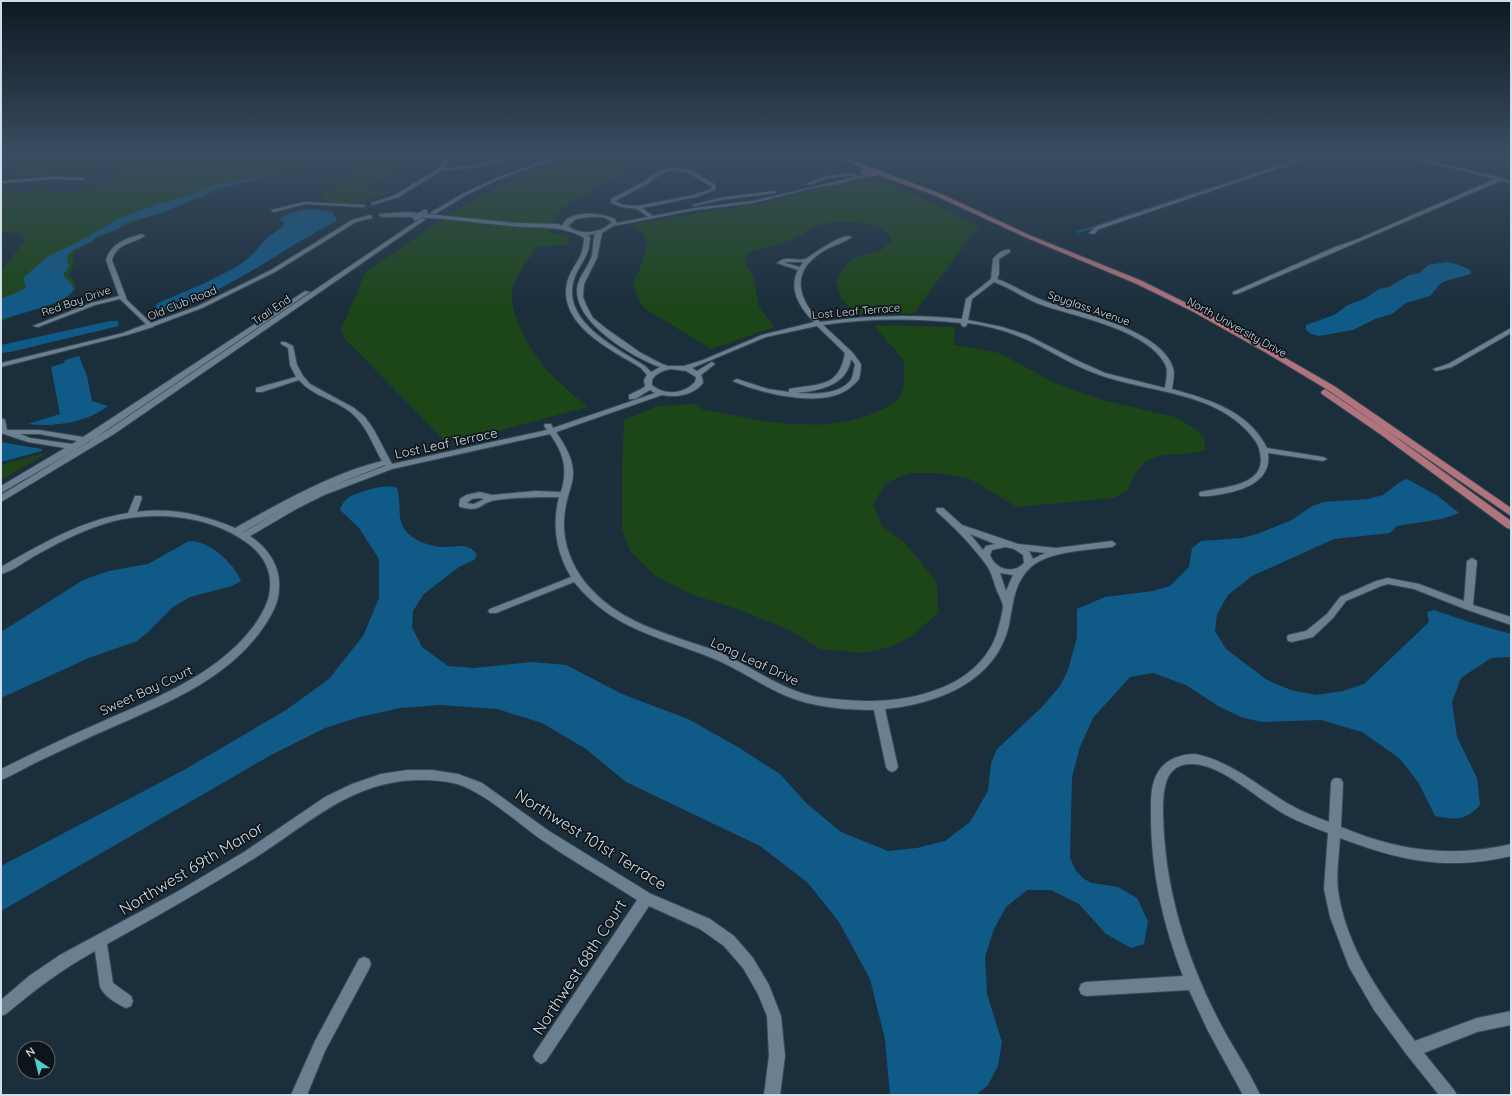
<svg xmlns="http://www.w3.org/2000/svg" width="1512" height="1096" font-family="Quicksand,sans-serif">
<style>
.green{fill:#1c4617}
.water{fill:#105a87}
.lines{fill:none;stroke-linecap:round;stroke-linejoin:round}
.canal{fill:#105a87;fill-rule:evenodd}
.minor-casing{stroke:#3a4956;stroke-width:2}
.major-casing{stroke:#3a4956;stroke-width:2}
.minor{fill:#6a7f90;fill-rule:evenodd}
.major{fill:#b1747d;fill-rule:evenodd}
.minor-bridge-casing{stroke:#3a4956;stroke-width:6;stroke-linecap:butt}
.minor-bridge{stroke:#6a7f90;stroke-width:5}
.labels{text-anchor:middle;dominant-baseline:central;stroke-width:3.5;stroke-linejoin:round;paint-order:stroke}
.far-street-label{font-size:11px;fill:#d2dee7;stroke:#0d151b}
.street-label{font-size:13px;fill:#d2dee7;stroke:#0d151b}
.near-street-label{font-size:16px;fill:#d2dee7;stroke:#0d151b}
</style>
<rect width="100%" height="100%" fill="#1b2e3c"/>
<path class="green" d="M 2,155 L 390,155 L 402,163 L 399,168 L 365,188 L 391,192 C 375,200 333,210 319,195 L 358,176 L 349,168 L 335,164 L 269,172 L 142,219 L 96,239 L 74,252 L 73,266 L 68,275 L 74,281 L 76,289 C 60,308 40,306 18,314 C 12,316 7,320 1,322 L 1,270 L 8,263 L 25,240 L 20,233 L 1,232 L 1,193 C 13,192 26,190 38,189 C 46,189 53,191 60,191 C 79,191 109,189 121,174 L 118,169 L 98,168 L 17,172 L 14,170 L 17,165 L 13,159 Z
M 582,155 L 653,155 L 562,208 L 548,231 L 569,237 L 569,245 L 536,247 C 530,259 520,269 515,281 C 504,304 525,341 539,360 C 548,374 573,394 587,407 L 494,432 L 445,441 L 345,339 L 341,330 L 365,273 L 450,214 L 493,189 L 534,171 Z
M 870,176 L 933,203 L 981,228 L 975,230 L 914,313 L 855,314 L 841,298 L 836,282 L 843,267 L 856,257 L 881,250 L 892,242 C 891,240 890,236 888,234 C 878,220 833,219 818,226 C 807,231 797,238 785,242 C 772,247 759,248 747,253 L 745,266 L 753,275 L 759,307 L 774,327 L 711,349 L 644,308 L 636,295 L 634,282 L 643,261 L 647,246 L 644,233 L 631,225 L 697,213 L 754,205 Z
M 874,325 L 955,327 L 954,345 L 999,353 L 1055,383 L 1102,400 L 1175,417 L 1191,426 L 1204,437 L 1205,450 C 1165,461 1147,442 1127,491 L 1113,498 L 1017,507 L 970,479 L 937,473 L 910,473 L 886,483 L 873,504 L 882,526 L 904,542 L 937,582 L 938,613 L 911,637 L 886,648 L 862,653 L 820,649 L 790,630 L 740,610 L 690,594 L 655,576 L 630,551 L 622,530 L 622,473 L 624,420 L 659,406 L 693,404 L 704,410 C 760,420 817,435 872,414 C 881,410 894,405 900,396 C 906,386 904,372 904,361 Z
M 49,452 L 1,480 L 1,465 Z"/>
<path class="water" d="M 261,176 L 252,181 L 223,187 L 160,214 L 130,221 L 117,229 L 95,238 L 91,242 L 73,250 L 67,256 L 67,262 L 70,265 L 63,275 L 73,286 L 74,289 C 66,305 18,313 1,320 L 1,299 L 26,288 L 23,278 L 48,256 L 76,243 L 120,218 L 158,204 L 191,195 L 214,185 Z
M 312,209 L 332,212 L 337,219 L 336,221 C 280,250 226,294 164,311 L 154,308 L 158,303 L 205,283 L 238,266 L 253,254 L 267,238 L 283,226 L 284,223 L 280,219 C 290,212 300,209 312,209 Z
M 1446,262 L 1456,264 L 1471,270 L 1471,274 L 1445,281 L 1440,284 L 1430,296 L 1406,303 L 1392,314 L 1375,319 L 1353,330 L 1319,336 L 1311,334 L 1306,330 L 1306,325 L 1334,315 L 1348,305 L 1366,298 L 1379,289 L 1389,287 L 1409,275 L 1420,273 L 1428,265 Z
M 110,321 L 118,321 L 119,326 L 10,352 L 1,353 L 1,345 Z
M 79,356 L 87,376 L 92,401 L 108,406 C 86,423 55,427 28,424 L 60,414 L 51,367 L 64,363 L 65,360 Z
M 1,442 L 42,449 L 42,451 L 1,462 Z
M 1407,479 L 1438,496 L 1459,513 L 1442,519 L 1397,526 L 1390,533 L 1334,539 L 1252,576 L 1228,595 L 1217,614 L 1215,631 L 1226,649 L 1267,680 L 1291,690 L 1316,695 L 1343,691 L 1364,684 L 1429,622 L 1427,612 L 1434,610 L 1472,623 L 1511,634 L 1511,657 L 1491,658 L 1461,678 L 1452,702 L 1457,737 L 1477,778 L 1480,805 C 1465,821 1456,820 1435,816 L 1418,782 L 1399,758 L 1362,732 L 1321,720 L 1261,722 L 1241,717 L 1218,706 L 1186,685 L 1153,673 L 1130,677 L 1093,718 L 1080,747 L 1072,777 L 1070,858 L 1076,871 L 1084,879 L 1092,883 L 1118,887 L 1137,898 L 1148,921 L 1144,944 L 1131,948 L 1106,934 L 1079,904 L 1051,890 L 1027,890 L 1006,907 L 994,929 L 985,957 L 987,994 L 1002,1042 L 998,1066 L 988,1085 L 976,1095 L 890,1095 L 885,1039 L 870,979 L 839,922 L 808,883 L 760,846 L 626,782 L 586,749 L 542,723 L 497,709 L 440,705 L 400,708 L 356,718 L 325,728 L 271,755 L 1,911 L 1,866 L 184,770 L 286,710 L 329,679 L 363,636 L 379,598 L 379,559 L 359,528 L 340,510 C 342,504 345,499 351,496 C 363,491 385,483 397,488 C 402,503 396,517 405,530 C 412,540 429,546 441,547 C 455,548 468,541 477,555 L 474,560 L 459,567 L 424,594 L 413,611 L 412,627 L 422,647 L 448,666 L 474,668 L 532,662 L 566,665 L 622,694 L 688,719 L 738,747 L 780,774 L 806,803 L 841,832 L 888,851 L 917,848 L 945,841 L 970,822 L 988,791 L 991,763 L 997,749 L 1042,707 L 1060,686 L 1068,670 L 1077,637 L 1077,609 L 1105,597 L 1153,591 L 1170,586 L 1189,567 L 1192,548 L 1201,541 L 1242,538 L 1257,534 L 1292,520 L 1312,506 L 1324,502 L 1368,499 L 1383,495 L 1400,482 Z
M 189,541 C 209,540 234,563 241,581 L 232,586 L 190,597 L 173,607 L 148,632 L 137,641 L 89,658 L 1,698 L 1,632 L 83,580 L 109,571 L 148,564 Z"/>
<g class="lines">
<path class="canal" d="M 1306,155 L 1310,155 L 1079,233 L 1075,232 Z"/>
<g class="minor-casing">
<path id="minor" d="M 440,155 L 444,155 L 447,162 L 444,168 C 468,168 490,163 512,155 L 517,155 L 498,162 L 478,167 L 442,170 L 399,197 L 372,205 L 372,203 L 395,195 L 439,168 L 443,162 Z
M 559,155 L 564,155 L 497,180 L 465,196 L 435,214 L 430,213 L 462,194 L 494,179 Z
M 1312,155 L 1317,155 L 1099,229 L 1094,234 L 1089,233 L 1095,227 Z
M 1399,155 L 1404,155 L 1502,178 L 1511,181 L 1511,183 L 1500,181 L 1237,294 L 1233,294 L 1233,292 L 1335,247 L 1358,239 L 1495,179 Z
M 672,168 L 690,170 L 716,185 L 715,190 L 696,197 L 642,208 L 653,216 L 695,208 L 753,201 L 868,174 L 870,175 L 838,184 L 812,188 L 753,203 L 695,210 L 613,226 L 602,233 L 597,258 L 584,284 L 583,297 L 587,307 L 593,318 L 608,330 L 641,353 L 662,364 L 668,366 L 684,366 L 703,360 L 762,335 L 814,322 C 800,308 788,290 798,270 L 777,263 C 787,254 799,263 807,258 C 815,253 843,232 852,237 C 845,242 835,245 827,249 C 791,269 795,295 820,322 C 867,315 914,314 962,319 L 966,299 L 991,279 L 993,259 C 997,254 1003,249 1010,250 L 1010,252 L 999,259 L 999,274 L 997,279 C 1014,285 1029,296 1047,302 C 1080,313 1162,330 1173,368 C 1175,375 1173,382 1172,389 C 1208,399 1249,411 1267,448 L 1323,457 L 1327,459 L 1323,461 L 1268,453 C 1272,481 1244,490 1222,494 C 1215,495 1207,497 1200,496 L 1199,494 L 1200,492 C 1221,487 1268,487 1260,453 C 1259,445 1255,440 1250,434 C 1213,391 1150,393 1100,375 C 1075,367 1055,353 1032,342 C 1011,332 990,326 968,323 L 966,326 L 964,327 L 961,325 L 961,323 C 915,318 869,318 823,325 L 853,353 L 861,364 C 861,369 860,375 859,379 C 857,382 854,384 852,386 C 826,410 764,394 735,382 L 733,381 L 737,379 L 768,389 L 789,392 L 789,389 C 818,383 839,389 845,353 L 817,326 L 766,337 L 692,368 L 697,371 L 710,363 L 712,362 L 715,364 L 701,375 L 702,377 L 703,383 C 693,395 677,398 662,395 L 556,432 C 564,444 572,456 573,471 C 574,482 568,493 566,505 C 559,536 570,567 592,590 C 624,625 673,635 716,651 C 744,662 768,681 796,691 C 811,697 829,699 846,700 C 899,705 974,693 996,636 C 998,629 1003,613 1003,606 C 1002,601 999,595 997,591 C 994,583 992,573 987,566 C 973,546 955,528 937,512 L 936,510 L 937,508 L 943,508 L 962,525 L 1018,544 L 1056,548 L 1112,541 L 1116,544 L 1112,547 C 1088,550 1049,551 1031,567 C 1014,582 1013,604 1009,625 C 996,682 937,704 885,709 L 898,767 L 896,770 L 892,772 L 888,770 L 886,767 L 874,710 C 845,710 811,707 784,695 C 761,685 740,670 717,660 C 662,637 614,631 574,582 L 496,613 L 490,613 L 488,611 L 490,609 L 571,577 C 556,552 552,525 559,497 C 538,497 517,497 496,500 C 478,503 483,513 460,507 L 459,505 L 460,499 L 466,495 L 480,492 L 492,495 L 535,491 L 561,492 C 568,469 564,454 550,434 L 392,469 L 324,495 L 298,508 L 250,536 C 268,548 281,567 279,589 C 279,602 272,614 265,625 C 225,686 148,710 86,739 C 67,748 49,756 31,765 C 21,770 11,776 1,780 L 1,769 C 30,755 60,740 90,727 C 147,701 213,679 253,627 C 261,616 269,603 270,589 C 272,567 260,551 243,540 C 209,517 163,512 123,519 C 93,525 65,539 38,554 C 26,560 14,571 1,574 L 1,567 C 41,544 82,520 128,513 L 135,496 L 141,496 L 142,498 L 137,512 C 170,507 205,515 235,528 C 280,503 332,473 382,461 C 372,443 366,424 349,411 C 333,399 313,396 299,380 L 262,392 L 256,392 L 256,388 L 296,377 L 290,365 L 288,348 L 281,344 L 281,342 L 285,342 L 293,346 L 297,365 L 303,376 L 310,384 L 354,408 L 365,417 L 374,430 L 392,464 L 547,430 L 544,426 L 545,424 L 551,424 L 553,428 L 655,393 L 650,390 L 635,399 L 629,399 L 629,395 L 643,388 L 645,386 L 644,380 L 647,375 L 641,368 C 611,350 558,325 567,283 C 571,265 584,260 584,238 C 561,224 538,229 513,226 C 470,222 426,215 382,217 L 379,215 L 380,214 L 407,212 L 516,223 L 558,224 L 562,226 C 568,209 602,213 615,219 L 617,223 L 648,217 L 637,209 L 622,207 L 611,203 L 611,199 L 643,182 L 657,172 ZM 672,170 L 687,172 L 712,187 L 711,189 L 694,195 L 638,206 L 623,205 L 615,201 L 647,184 L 661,174 ZM 589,217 L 603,217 L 611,221 L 611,223 C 600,233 580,236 568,226 L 576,219 ZM 595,234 C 592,242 594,251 591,258 C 587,269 578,277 577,289 C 575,323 632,357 660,367 L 651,372 L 645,366 C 617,348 564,323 573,283 C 577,265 590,259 590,237 L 587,235 ZM 786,262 L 803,262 L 800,267 L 785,263 ZM 994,282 C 1011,288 1025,299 1042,305 C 1076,317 1150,330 1166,366 C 1168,373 1166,381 1165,388 L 1105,373 L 1076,360 L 1027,335 L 1002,327 L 968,320 L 972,299 ZM 851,359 L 855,364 C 854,369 853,376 851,380 C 839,395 814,394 796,393 C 818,391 847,386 851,359 ZM 670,369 L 686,371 L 696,377 L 695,382 C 684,394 665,396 652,385 L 652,380 C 656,373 663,371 670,369 ZM 385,465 L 385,466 L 324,489 ZM 480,498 L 484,499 L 474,504 L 467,503 L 472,499 ZM 285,508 L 244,532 L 243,532 ZM 970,534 L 995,544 L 986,546 L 983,550 ZM 1005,547 L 1014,549 L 1023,555 L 1024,563 C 1013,575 995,569 990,555 L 992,550 ZM 1029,551 L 1045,553 L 1033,559 ZM 1000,573 L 1013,575 L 1006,591 Z
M 854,173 L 856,175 L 828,178 L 808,185 L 806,184 L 827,176 Z
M 55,177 L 82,178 L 84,179 L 82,180 L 55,179 L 1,183 L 1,181 Z
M 774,191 L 776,192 L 776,193 L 720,200 L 695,206 L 693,205 L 720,198 Z
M 305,202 L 363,205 L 365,206 L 363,207 L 305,204 L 274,212 L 271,210 Z
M 370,215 L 372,216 L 372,218 L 356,222 L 275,272 L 202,308 L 154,326 L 153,327 L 127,335 L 1,367 L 1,363 L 123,333 L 146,324 L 120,299 L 95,305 L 38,327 L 33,326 L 91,303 L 119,296 L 106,260 C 111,243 127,238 142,234 L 145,236 C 132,244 117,243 112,260 L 127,300 L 151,323 L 198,306 L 271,270 L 352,220 Z
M 421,218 L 426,219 L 114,434 L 1,502 L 1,495 L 108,430 Z
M 305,291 L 310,292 L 89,442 L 1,493 L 1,486 L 65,448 L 28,442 L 1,433 L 1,418 L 5,420 L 7,430 L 39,430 L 83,437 ZM 20,434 L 39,434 L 77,441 L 72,444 L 30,438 Z
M 1511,328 L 1511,333 L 1452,367 L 1436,371 L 1433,369 L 1448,364 Z
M 1472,558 L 1477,561 L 1473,605 L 1511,617 L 1511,625 L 1465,609 L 1414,589 L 1388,584 L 1381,586 L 1346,601 L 1333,618 L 1313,637 L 1292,642 L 1288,641 L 1287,638 L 1288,635 L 1306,631 L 1327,614 L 1340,597 L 1376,581 L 1388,578 L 1419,584 L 1464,601 L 1467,561 Z
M 1195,754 C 1230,761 1257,785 1287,803 C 1300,811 1314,816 1329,822 L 1331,783 L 1333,779 L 1337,778 L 1341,779 L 1343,783 L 1341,827 C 1398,851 1451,858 1511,844 L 1511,856 C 1446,871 1401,861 1340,838 C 1339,854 1336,875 1338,890 C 1346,948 1381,996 1415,1041 L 1477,1018 L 1511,1011 L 1511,1025 L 1477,1032 L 1424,1053 L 1454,1090 L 1457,1095 L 1439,1095 L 1407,1055 L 1374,1010 L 1349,967 L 1330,917 L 1324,889 L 1328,833 C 1313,827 1298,822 1284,814 C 1259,800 1220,763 1191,764 C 1164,764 1163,791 1163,812 C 1164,886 1185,955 1219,1021 C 1231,1045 1249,1070 1260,1095 L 1243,1095 L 1208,1031 L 1189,990 L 1086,996 L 1081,994 L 1079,989 L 1081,984 L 1086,982 L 1183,976 C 1163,925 1151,871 1151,816 C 1151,802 1150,787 1157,774 C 1164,760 1180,754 1195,754 Z
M 407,770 L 432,770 L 458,774 L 482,783 L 549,831 L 651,894 L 710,919 L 734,936 L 753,958 L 769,985 L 781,1016 L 785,1056 L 780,1095 L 764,1095 L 769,1056 L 767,1016 L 758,994 L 743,968 L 724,946 L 700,929 L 649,906 L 546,1061 L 541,1064 L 536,1061 L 533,1056 L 536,1051 L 637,900 C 605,879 570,860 539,838 C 517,822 482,791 457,784 C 446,781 433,780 421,780 C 350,780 307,826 250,861 C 203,890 156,917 107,944 L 113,983 L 131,996 L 133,1001 L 131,1006 L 126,1008 C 117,1004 104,996 100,987 L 95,951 C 61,970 36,989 6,1014 L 1,1016 L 1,1000 L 29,976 L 60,955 L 175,893 L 244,852 L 325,797 L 352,784 L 381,774 Z
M 364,957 L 369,959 L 371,964 L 369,969 L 325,1051 L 307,1095 L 291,1095 L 315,1041 L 359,959 Z"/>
</g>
<g class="major-casing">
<path id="major" d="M 830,155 L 837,155 L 939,193 L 1029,235 L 1142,281 L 1216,318 L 1334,386 L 1511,508 L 1511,516 L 1328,390 L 1265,352 L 1192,311 L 1137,284 L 1025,237 L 934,195 L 878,175 L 870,177 L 860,172 L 865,169 Z
M 1325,389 L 1386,430 L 1511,521 L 1511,529 L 1507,528 L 1380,434 L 1322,394 L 1321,392 Z"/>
</g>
<use href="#minor" class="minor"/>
<use href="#major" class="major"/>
<g class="minor-bridge-casing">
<path id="minor-bridge" d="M 415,218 L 425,212"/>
</g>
<use href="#minor-bridge" class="minor-bridge"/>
</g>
<linearGradient id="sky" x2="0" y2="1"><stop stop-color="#0f1921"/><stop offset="0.5" stop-color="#394c61"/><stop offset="1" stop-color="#394c61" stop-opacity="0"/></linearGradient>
<rect width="1512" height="308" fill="url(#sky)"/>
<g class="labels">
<g class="far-street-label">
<text transform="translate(76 301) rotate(-19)">Red Bay Drive</text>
<text transform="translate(182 303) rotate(-22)">Old Club Road</text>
<text transform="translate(1089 308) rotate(19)">Spyglass Avenue</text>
<text transform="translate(271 310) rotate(-34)">Trail End</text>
<text transform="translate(856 311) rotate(-5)">Lost Leaf Terrace</text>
<text transform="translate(1237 327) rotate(29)">North University Drive</text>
</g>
<g class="street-label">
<text transform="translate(446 443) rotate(-12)">Lost Leaf Terrace</text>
<text transform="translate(755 661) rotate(25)">Long Leaf Drive</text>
<text transform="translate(146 690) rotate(-25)">Sweet Bay Court</text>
</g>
<g class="near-street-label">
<text transform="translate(591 839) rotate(32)">Northwest 101st Terrace</text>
<text transform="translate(191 868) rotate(-31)">Northwest 69th Manor</text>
<text transform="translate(579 967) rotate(-57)">Northwest 68th Court</text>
</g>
</g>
<rect width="1512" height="1096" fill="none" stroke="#d2dee7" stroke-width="4"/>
<g transform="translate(36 1060) rotate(325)"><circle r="19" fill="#0d151b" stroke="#5c656d"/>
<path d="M0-3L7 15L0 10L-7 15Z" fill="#54cdc7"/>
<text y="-6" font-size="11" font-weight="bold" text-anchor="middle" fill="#d2dee7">N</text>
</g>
</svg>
